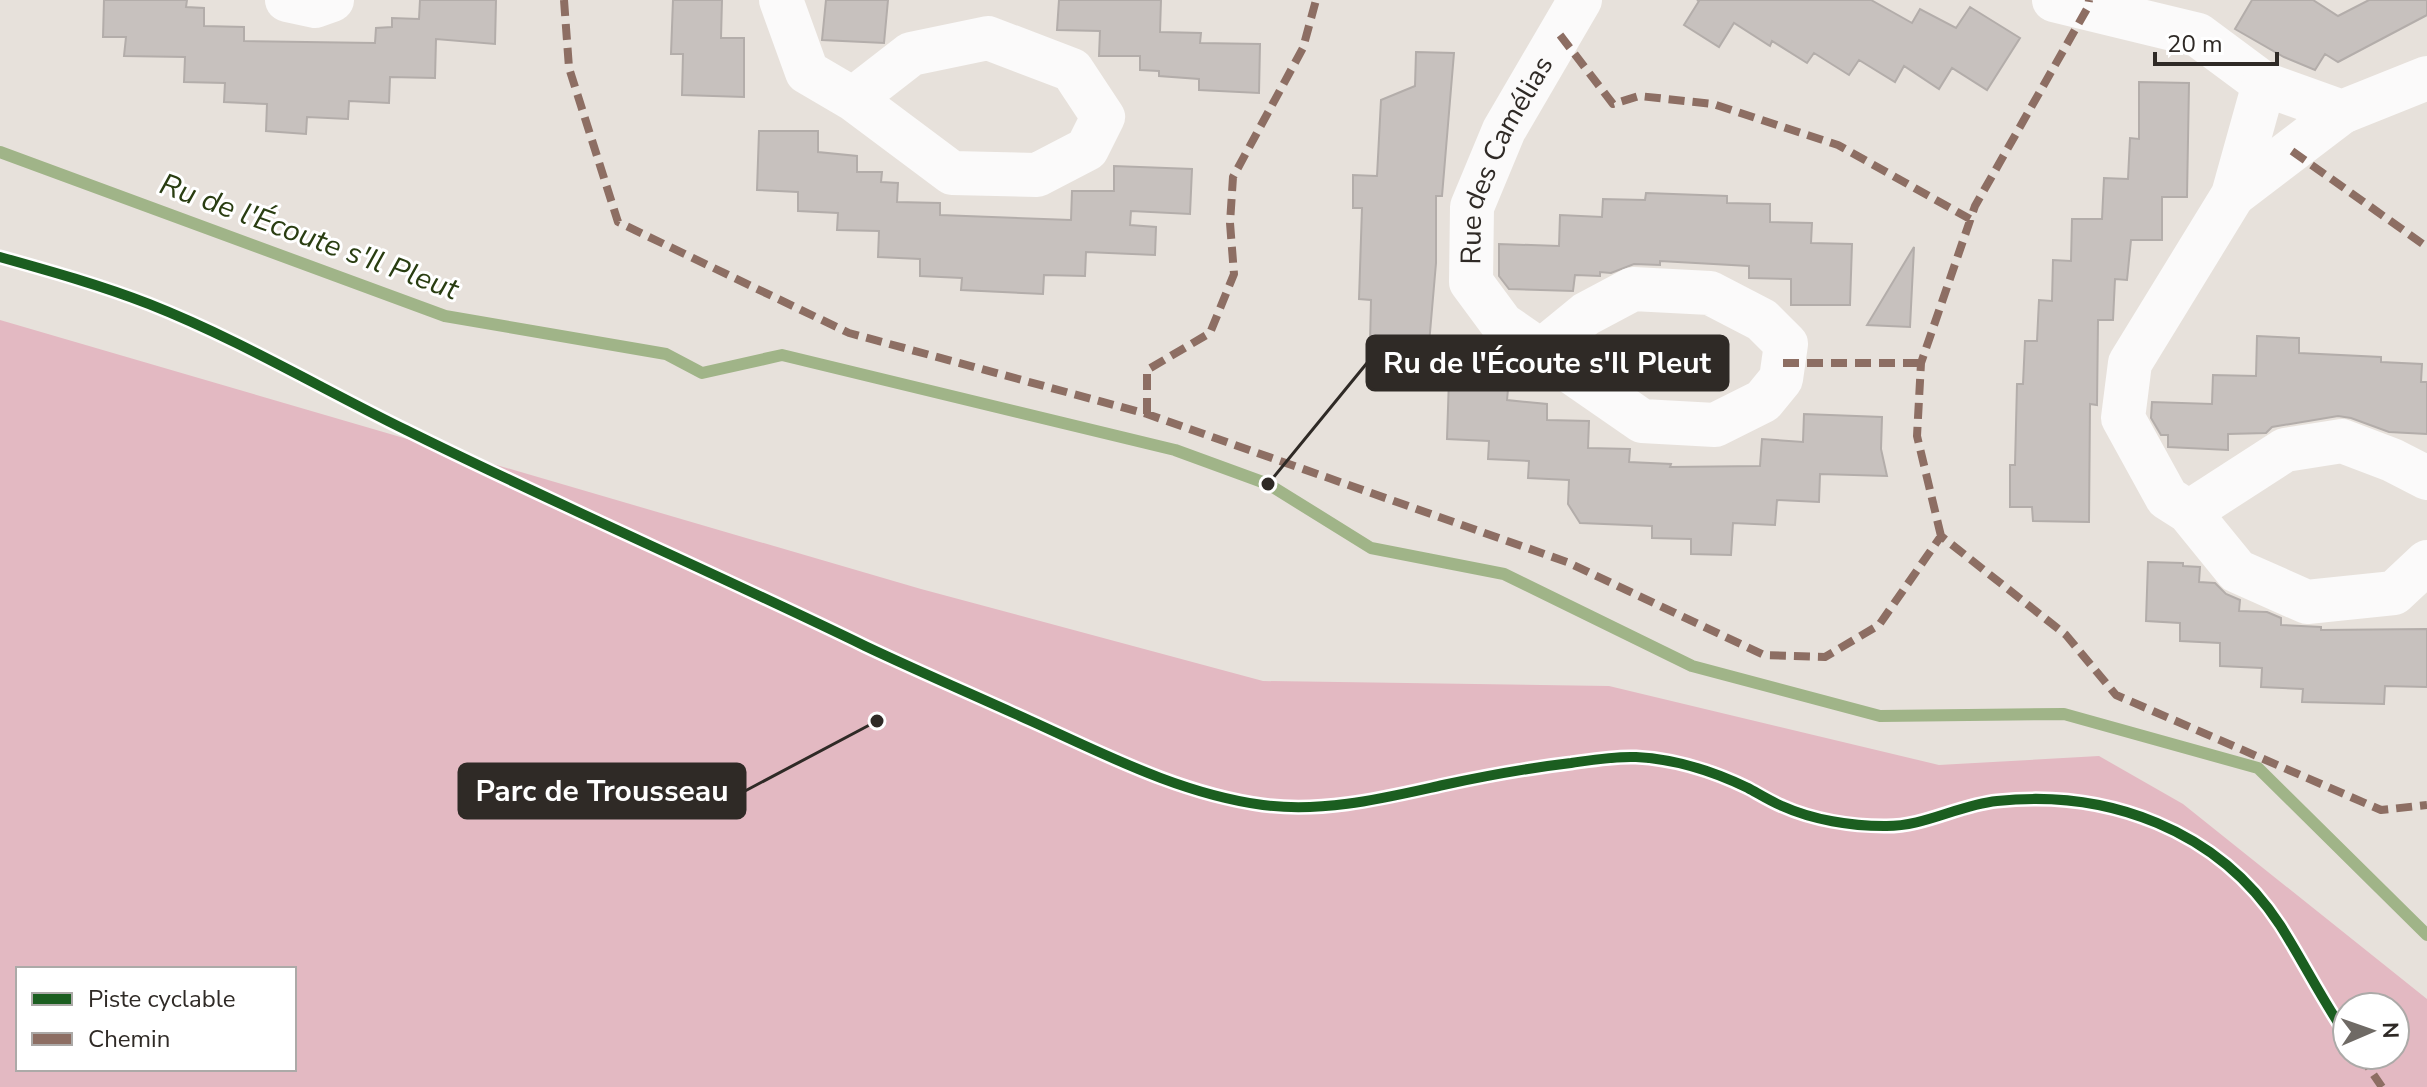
<svg xmlns="http://www.w3.org/2000/svg" width="2427" height="1087" font-family="'Nunito Sans',sans-serif">
<style>
.green{fill:#e3b9c2;fill-rule:evenodd}
.lines{fill:none;stroke-linecap:round;stroke-linejoin:round}
.stream{stroke:#a0b488;stroke-width:12}
.building{fill:#c7c1be;stroke:#b3adaa;stroke-width:2}
.street{stroke:#fbfafa;stroke-width:44}
.quiet{stroke:#8d6e63;stroke-width:8;stroke-dasharray:16 8;stroke-linecap:butt}
.cycleway-casing{stroke:#fff;stroke-width:15}
.cycleway{stroke:#1b5e20;stroke-width:10}
.labels{text-anchor:middle;dominant-baseline:central;stroke-width:6;stroke-linejoin:round;paint-order:stroke}
.street-label{font-size:28px;fill:#2f2a26;stroke:#fff}
.water-label{font-size:30px;font-style:italic;fill:#293d11;stroke:#fff}
.leader{fill:none;stroke:#2f2a26;stroke-width:3}
.callout-dot{fill:#2f2a26;stroke:#fff;stroke-width:3}
.callout{fill:#2f2a26;stroke:#2f2a26;stroke-width:3}
.callout-label{font-size:30px;text-anchor:middle;font-weight:bold;fill:#fff}
</style>
<rect width="100%" height="100%" fill="#e7e1db"/>
<path class="green" d="M 0,320 L 921,589 L 1263,681 L 1609,686 L 1939,765 L 2099,756 L 2183,804 L 2427,999 L 2427,1087 L 0,1087 ZM 18,969 L 294,969 L 294,1069 L 18,1069 ZM 2347,1007 L 2395,1007 L 2395,1055 L 2347,1055 Z"/>
<g class="lines">
<path class="stream" d="M 0,152 L 445,316 L 666,354 L 702,373 L 782,355 L 1175,450 L 1268,484 L 1371,548 L 1504,574 L 1692,666 L 1880,716 L 2064,714 L 2258,768 L 2427,935"/>
</g>
<path class="building" d="M 104,0 L 187,0 L 186,7 L 204,8 L 204,26 L 244,27 L 244,41 L 375,43 L 376,28 L 392,27 L 392,18 L 419,19 L 420,0 L 496,0 L 495,44 L 436,39 L 435,78 L 390,77 L 389,103 L 349,101 L 348,119 L 307,117 L 306,134 L 266,131 L 267,104 L 224,102 L 225,83 L 184,82 L 185,57 L 124,56 L 126,37 L 103,37 Z
M 673,0 L 722,0 L 721,38 L 744,38 L 744,97 L 682,95 L 683,54 L 671,54 Z
M 826,0 L 888,0 L 884,43 L 822,40 Z
M 1059,0 L 1161,0 L 1160,32 L 1201,33 L 1200,43 L 1260,44 L 1259,93 L 1199,90 L 1199,79 L 1159,76 L 1159,71 L 1140,70 L 1140,56 L 1099,56 L 1100,31 L 1057,30 Z
M 1697,0 L 1871,0 L 1912,23 L 1920,9 L 1956,28 L 1970,7 L 2020,38 L 1987,90 L 1952,68 L 1939,89 L 1904,66 L 1895,82 L 1859,60 L 1849,75 L 1814,53 L 1807,63 L 1772,41 L 1770,46 L 1734,23 L 1719,47 L 1684,25 L 1699,1 Z
M 2252,0 L 2313,0 L 2338,16 L 2369,0 L 2427,0 L 2427,15 L 2338,62 L 2325,54 L 2315,70 L 2284,57 L 2235,29 Z
M 1416,52 L 1454,53 L 1442,196 L 1436,196 L 1436,263 L 1429,344 L 1370,342 L 1371,300 L 1359,299 L 1362,208 L 1353,208 L 1353,175 L 1377,176 L 1381,100 L 1415,86 Z
M 2139,82 L 2189,83 L 2187,197 L 2162,197 L 2162,240 L 2131,240 L 2127,280 L 2115,279 L 2113,320 L 2098,320 L 2097,405 L 2090,404 L 2089,522 L 2033,521 L 2032,507 L 2010,507 L 2010,465 L 2015,465 L 2017,384 L 2023,384 L 2025,341 L 2037,341 L 2039,300 L 2052,301 L 2053,260 L 2071,261 L 2072,219 L 2102,219 L 2104,178 L 2128,179 L 2130,138 L 2139,139 Z
M 759,131 L 818,131 L 818,152 L 857,156 L 857,172 L 882,172 L 881,182 L 898,183 L 897,202 L 940,203 L 940,215 L 1071,220 L 1072,191 L 1114,191 L 1114,166 L 1192,169 L 1190,214 L 1131,211 L 1130,225 L 1156,227 L 1155,255 L 1086,252 L 1085,276 L 1044,275 L 1043,294 L 961,290 L 962,278 L 920,276 L 920,259 L 878,257 L 879,231 L 837,230 L 838,213 L 798,211 L 798,192 L 757,190 Z
M 1646,193 L 1727,196 L 1727,203 L 1770,204 L 1770,222 L 1812,223 L 1811,243 L 1852,244 L 1850,305 L 1791,305 L 1791,279 L 1749,278 L 1749,266 L 1660,261 L 1660,265 L 1634,264 L 1611,273 L 1600,272 L 1600,276 L 1575,275 L 1573,291 L 1509,289 L 1499,276 L 1499,244 L 1559,246 L 1560,215 L 1602,217 L 1603,199 L 1645,200 Z
M 1914,247 L 1910,327 L 1867,325 Z
M 2257,336 L 2299,338 L 2299,353 L 2381,357 L 2381,362 L 2422,364 L 2421,382 L 2427,382 L 2427,434 L 2389,432 L 2351,418 L 2338,416 L 2272,427 L 2266,433 L 2228,434 L 2228,450 L 2168,447 L 2168,435 L 2161,435 L 2151,418 L 2152,402 L 2212,404 L 2213,375 L 2256,376 Z
M 1449,378 L 1509,379 L 1507,400 L 1547,404 L 1547,420 L 1589,421 L 1588,448 L 1630,449 L 1629,462 L 1671,464 L 1670,467 L 1760,466 L 1762,439 L 1803,442 L 1804,414 L 1882,417 L 1881,449 L 1887,476 L 1820,474 L 1819,502 L 1777,500 L 1775,525 L 1733,523 L 1731,555 L 1691,554 L 1691,539 L 1652,538 L 1652,526 L 1580,523 L 1568,504 L 1569,480 L 1528,478 L 1529,461 L 1488,459 L 1489,441 L 1447,439 Z
M 2148,562 L 2183,563 L 2183,566 L 2200,567 L 2199,582 L 2215,583 L 2226,594 L 2240,600 L 2239,611 L 2267,612 L 2281,618 L 2281,625 L 2321,627 L 2321,630 L 2427,629 L 2427,687 L 2385,686 L 2384,704 L 2302,702 L 2303,689 L 2261,687 L 2262,668 L 2220,666 L 2220,643 L 2180,641 L 2180,623 L 2146,621 Z"/>
<g class="lines">
<g class="street">
<path d="M 287,0 L 315,6 L 332,0"/>
<path d="M 781,0 L 807,72 L 853,99 L 952,173 L 1037,175 L 1087,149 L 1103,117 L 1072,70 L 988,38 L 911,54 L 853,99"/>
<path d="M 2054,0 L 2198,35 L 2264,84 L 2342,112 L 2427,78"/>
<path d="M 2264,84 L 2233,195 L 2130,363 L 2123,418 L 2167,498 L 2189,512 L 2237,571 L 2307,602 L 2394,593 L 2427,562"/>
<path d="M 2233,195 L 2342,112"/>
<path id="s1" d="M 1542,350 L 1586,314 L 1633,289 L 1710,293 L 1762,320 L 1786,344 L 1781,379 L 1763,401 L 1715,425 L 1642,421 L 1502,324 L 1471,282 L 1472,207 L 1504,130 L 1580,0"/>
<path d="M 2189,512 L 2285,450 L 2342,441 L 2392,460 L 2427,478"/>
</g>
<path class="quiet" d="M 564,0 L 569,68 L 618,222 L 849,333 L 1147,414 L 1567,562 L 1764,655 L 1825,657 L 1879,625 L 1941,536 L 2066,635 L 2116,695 L 2381,810 L 2427,805
M 1560,35 L 1613,104 L 1639,96 L 1713,104 L 1838,145 L 1970,219
M 2292,151 L 2427,247
M 1783,363 L 1921,363
M 1147,414 L 1147,370 L 1210,333 L 1234,274 L 1230,223 L 1233,177 L 1303,48 L 1316,0
M 1941,536 L 1917,436 L 1921,363 L 1975,206 L 2088,7 L 2089,0
M 2360,1055 L 2382,1087"/>
<g class="cycleway-casing">
<path id="cycleway" d="M 0,257 C 50,271 100,285 149,304 C 238,339 320,388 406,430 C 557,505 713,572 865,646 C 920,672 976,696 1031,721 C 1106,755 1181,794 1263,805 C 1324,813 1384,798 1443,785 C 1485,776 1528,768 1571,763 C 1592,760 1614,756 1636,757 C 1675,759 1713,771 1748,788 C 1759,794 1770,801 1782,806 C 1813,820 1851,826 1884,826 C 1924,827 1958,805 1997,801 C 2108,789 2218,830 2280,925 C 2303,961 2322,1000 2347,1036"/>
</g>
<use href="#cycleway" class="cycleway"/>
</g>
<g class="labels">
<g class="street-label">
<text stroke="none"><textPath href="#s1" startOffset="822">Rue des Camélias</textPath></text>
</g>
<g class="water-label">
<text transform="translate(309 237) rotate(20)">Ru de l'Écoute s'Il Pleut</text>
</g>
</g>
<path class="leader" d="M1268 484L1367 363M877 721L745 791"/>
<g class="callout-dot">
<circle cx="1268" cy="484" r="8"/>
<circle cx="877" cy="721" r="8"/>
</g>
<g class="callout">
<rect x="1367" y="336" width="361" height="54" rx="8"/>
<rect x="459" y="764" width="286" height="54" rx="8"/>
</g>
<g class="callout-label">
<text x="1547" y="373">Ru de l'Écoute s'Il Pleut</text>
<text x="602" y="801">Parc de Trousseau</text>
</g>
<rect x="16" y="967" width="280" height="104" fill="#ffffff" stroke="#acaaa8" stroke-width="2"/>
<rect x="32" y="993" width="40" height="12" fill="#1b5e20" stroke="#acaaa8" stroke-width="2"/>
<text x="88" y="1007" font-size="24" fill="#2f2a26">Piste cyclable</text>
<rect x="32" y="1033" width="40" height="12" fill="#8d6e63" stroke="#acaaa8" stroke-width="2"/>
<text x="88" y="1047" font-size="24" fill="#2f2a26">Chemin</text>
<g transform="translate(2371 1031) rotate(88)"><circle r="38" fill="#ffffff" stroke="#acaaa8" stroke-width="2"/>
<path d="M0-6L14 30L0 20L-14 30Z" fill="#6f6a65"/>
<text y="-12" font-size="22" font-weight="bold" text-anchor="middle" fill="#2f2a26">N</text>
</g>
<path d="M2155 52v12h122v-12" fill="none" stroke="#2f2a26" stroke-width="4"/>
<text x="2167" y="52" font-size="24" fill="#2f2a26" stroke="#ffffff" stroke-width="6" paint-order="stroke">20 m</text>
</svg>
